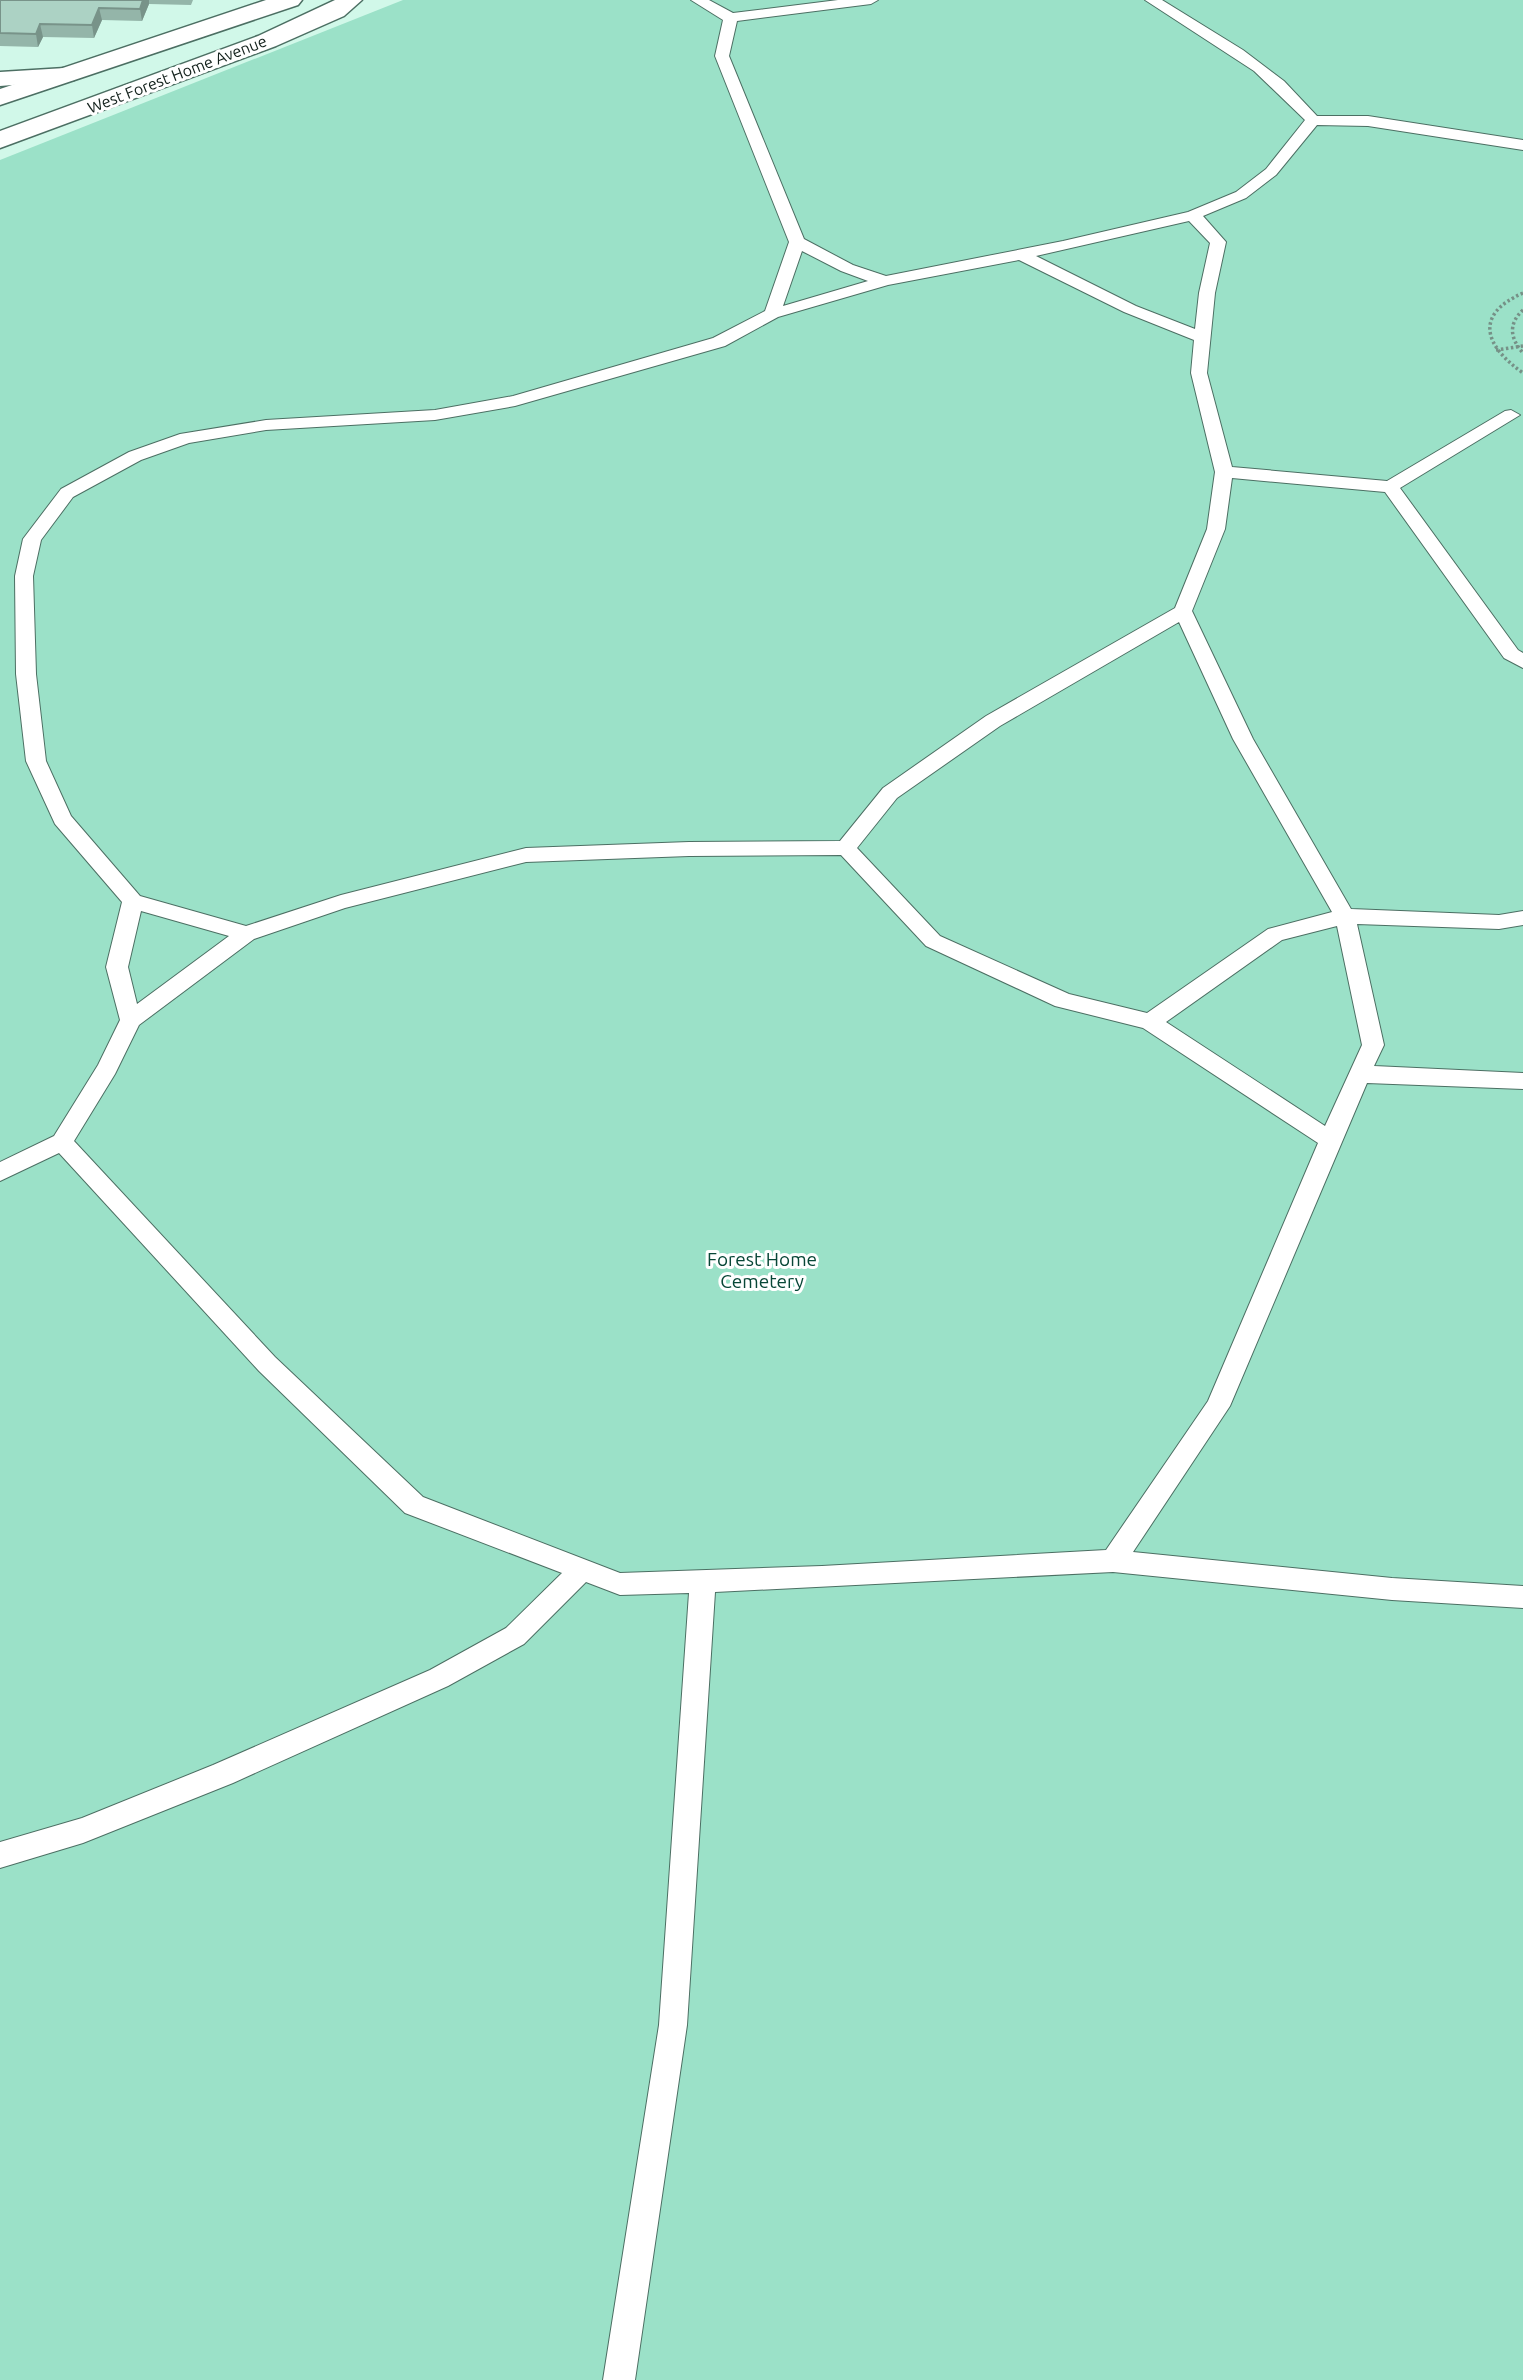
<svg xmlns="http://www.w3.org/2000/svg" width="1523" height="2380" font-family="Ubuntu,sans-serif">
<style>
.green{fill:#9be1c8}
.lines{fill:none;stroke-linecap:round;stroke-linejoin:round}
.service-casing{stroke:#4c6f63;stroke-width:2}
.secondary-casing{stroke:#4c6f63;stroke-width:3}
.primary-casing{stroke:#4c6f63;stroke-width:3}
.path{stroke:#769187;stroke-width:3.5;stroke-dasharray:2.5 2.5;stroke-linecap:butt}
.service{fill:#fff;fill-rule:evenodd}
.secondary{fill:#fff;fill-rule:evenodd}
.primary{fill:#fff;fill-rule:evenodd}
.wall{fill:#94b5a9}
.shaded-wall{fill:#789389}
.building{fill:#acd2c4;stroke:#789389;stroke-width:2}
.labels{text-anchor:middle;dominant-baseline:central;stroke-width:6;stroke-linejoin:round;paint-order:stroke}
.far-street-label{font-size:16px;fill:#12201b;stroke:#fff}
.park-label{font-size:19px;fill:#084737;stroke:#fff}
</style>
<rect width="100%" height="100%" fill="#d1f8e9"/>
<path class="green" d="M 403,0 L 1523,0 L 1523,2380 L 0,2380 L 0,160 Z"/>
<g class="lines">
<g class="service-casing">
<path id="service" d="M 691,0 L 709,0 L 733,13 L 838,0 L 878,0 L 871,4 L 737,21 L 729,56 L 804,239 L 853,265 L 886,276 L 1063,241 L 1188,212 L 1236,192 L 1266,169 L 1305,120 L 1254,71 L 1145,0 L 1162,0 L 1243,50 L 1284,81 L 1317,116 L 1368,116 L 1523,140 L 1523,150 L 1368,126 L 1317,125 L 1276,175 L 1246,198 L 1203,216 L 1226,242 L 1215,293 L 1207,373 L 1232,467 L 1387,481 L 1505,411 L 1511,410 L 1520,415 L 1400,488 L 1518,650 L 1523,653 L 1523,668 L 1504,658 L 1385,492 L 1232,478 L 1225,529 L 1192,611 L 1253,739 L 1351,909 L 1499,915 L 1523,911 L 1523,925 L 1499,929 L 1357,924 L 1384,1045 L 1374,1066 L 1523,1073 L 1523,1089 L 1367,1083 L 1230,1406 L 1133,1552 L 1392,1578 L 1523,1586 L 1523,1608 L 1392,1600 L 1113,1572 L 715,1592 L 687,2025 L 635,2380 L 603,2380 L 659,2025 L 689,1593 L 620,1595 L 586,1582 L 524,1644 L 448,1686 L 233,1783 L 83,1843 L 0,1868 L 0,1842 L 82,1818 L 213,1765 L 430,1670 L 506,1628 L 562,1573 L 405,1513 L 259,1371 L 59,1153 L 0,1181 L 0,1162 L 54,1136 L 98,1065 L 120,1020 L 106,967 L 122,902 L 55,824 L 26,761 L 16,674 L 15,576 L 23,539 L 61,489 L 129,452 L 180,434 L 266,420 L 435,410 L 513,396 L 713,338 L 765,311 L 789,242 L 715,56 L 723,20 ZM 1189,221 L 1210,243 L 1199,293 L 1195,329 L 1136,306 L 1036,256 ZM 802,251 L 841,271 L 868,281 L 783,306 ZM 1019,260 L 1124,312 L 1194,340 L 1191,373 L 1215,472 L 1207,529 L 1175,608 L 986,716 L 883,788 L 840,841 L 689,842 L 526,848 L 341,895 L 246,926 L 140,896 L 71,816 L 46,761 L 36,674 L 33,576 L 41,540 L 73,497 L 141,460 L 189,443 L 266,430 L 435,420 L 515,406 L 725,346 L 778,317 L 888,285 ZM 1179,622 L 1233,739 L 1332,912 L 1268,929 L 1147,1013 L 1069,994 L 940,936 L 857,848 L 897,798 L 1000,726 ZM 841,855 L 926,946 L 1055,1006 L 1143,1028 L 1318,1143 L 1208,1401 L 1106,1550 L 822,1566 L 620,1573 L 423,1497 L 275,1357 L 74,1141 L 115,1074 L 139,1025 L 254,939 L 345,908 L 526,862 L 689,856 ZM 141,911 L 229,936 L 137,1004 L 128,967 ZM 1337,926 L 1362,1045 L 1325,1126 L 1166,1022 L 1282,940 Z"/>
</g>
<g class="secondary-casing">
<path id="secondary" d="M 266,0 L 302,0 L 298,5 L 0,105 L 0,89 Z
M 335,0 L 362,0 L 344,16 L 276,46 L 0,148 L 0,131 L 258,36 Z"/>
</g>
<g class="primary-casing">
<path id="primary" d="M 65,68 L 74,70 L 77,75 L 74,80 L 0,86 L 0,72 Z"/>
</g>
<path class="path" d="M 1523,293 C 1473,315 1485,346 1523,373
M 1523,310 C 1508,324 1510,338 1523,353
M 1496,350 L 1523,346"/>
<use href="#service" class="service"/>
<use href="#secondary" class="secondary"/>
<use href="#primary" class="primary"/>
</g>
<path class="wall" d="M 0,0 L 193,0 L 191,5 L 149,4 L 142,21 L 102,20 L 94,38 L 43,37 L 38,47 L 0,46 Z"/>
<path class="shaded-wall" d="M 143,0 L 149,0 L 149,4 L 142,21 L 140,9 Z
M 99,8 L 102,20 L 94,38 L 92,25 Z
M 40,24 L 43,37 L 38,47 L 36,34 Z"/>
<path class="building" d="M 0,0 L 143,0 L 140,9 L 99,8 L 92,25 L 40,24 L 36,34 L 0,33 Z"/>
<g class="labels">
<g class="far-street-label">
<text transform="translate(177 74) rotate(-21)">West Forest Home Avenue</text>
</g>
<g class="park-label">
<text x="762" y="1259">Forest Home<tspan x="762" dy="22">Cemetery</tspan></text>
</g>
</g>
</svg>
